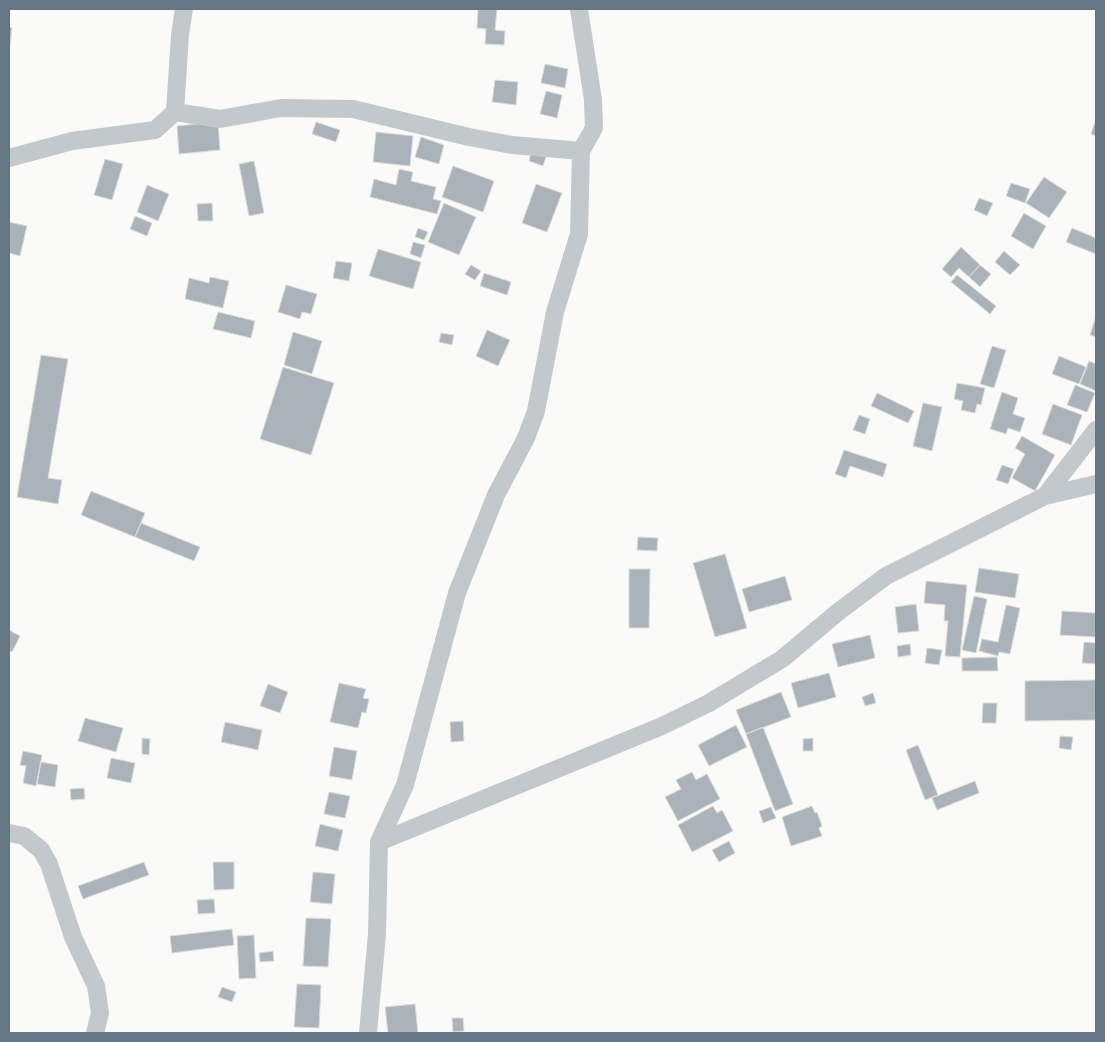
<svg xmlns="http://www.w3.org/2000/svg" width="1105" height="1042" font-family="Figtree,sans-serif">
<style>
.building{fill:#aab3b9;stroke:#dcdcda}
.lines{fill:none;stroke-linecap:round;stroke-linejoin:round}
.street{stroke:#c3c8cc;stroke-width:18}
</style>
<rect width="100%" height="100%" fill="#fafaf8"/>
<path class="building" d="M 478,9 L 497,9 L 495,30 L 505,31 L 504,45 L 485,44 L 486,29 L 477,28 Z
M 9,27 L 12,28 L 10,46 L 9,46 Z
M 545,64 L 568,69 L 565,88 L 541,83 Z
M 495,80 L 518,82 L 516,105 L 492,102 Z
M 546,91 L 562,95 L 557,118 L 540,114 Z
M 1096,119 L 1096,136 L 1091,134 Z
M 218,122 L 220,150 L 179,154 L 177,126 Z
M 316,122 L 340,130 L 336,142 L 312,134 Z
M 376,132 L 413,136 L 410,166 L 373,162 Z
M 421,137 L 444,145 L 439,164 L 415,157 Z
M 531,152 L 546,157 L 543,166 L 529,161 Z
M 105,159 L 123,164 L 112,200 L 94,195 Z
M 254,161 L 264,213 L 249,216 L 239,164 Z
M 453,166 L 494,181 L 483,212 L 442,197 Z
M 399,169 L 413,172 L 411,181 L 436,187 L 433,199 L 441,201 L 437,214 L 370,197 L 374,179 L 396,185 Z
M 1044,177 L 1067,192 L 1049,218 L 1026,203 Z
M 1011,183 L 1030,189 L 1025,203 L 1006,196 Z
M 536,184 L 562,193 L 547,232 L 522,223 Z
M 147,185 L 169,194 L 158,221 L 137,212 Z
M 979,198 L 993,203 L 987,216 L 974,210 Z
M 212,203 L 213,221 L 198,221 L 197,204 Z
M 444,203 L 476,217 L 459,255 L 428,242 Z
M 1024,213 L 1046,226 L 1033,249 L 1011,236 Z
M 135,216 L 152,223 L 147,236 L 130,229 Z
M 9,222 L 27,226 L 20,256 L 9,253 Z
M 418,228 L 428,232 L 424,240 L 415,237 Z
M 1072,228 L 1096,238 L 1096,254 L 1066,242 Z
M 413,242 L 425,245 L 421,258 L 410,254 Z
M 961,247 L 980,265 L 969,277 L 959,268 L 951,277 L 942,269 Z
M 378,249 L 421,262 L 413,289 L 369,276 Z
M 1004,251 L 1020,265 L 1010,275 L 995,262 Z
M 336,261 L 352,263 L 349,281 L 333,278 Z
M 471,265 L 481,271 L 475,280 L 465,274 Z
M 980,265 L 991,274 L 980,287 L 969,277 Z
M 484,273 L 511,282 L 507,295 L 480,286 Z
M 957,275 L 996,306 L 990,314 L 951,282 Z
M 210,277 L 229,281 L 223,308 L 185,299 L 189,278 L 209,283 Z
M 286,285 L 317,294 L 311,314 L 302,312 L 300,319 L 278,312 Z
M 218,312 L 255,321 L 251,338 L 213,329 Z
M 1096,316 L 1096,337 L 1090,335 Z
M 487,330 L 510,340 L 498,366 L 476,356 Z
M 293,332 L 322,341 L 312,374 L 284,365 Z
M 441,333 L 454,335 L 452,345 L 439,342 Z
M 992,346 L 1006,350 L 994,388 L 980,384 Z
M 41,355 L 68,359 L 48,478 L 62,480 L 58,504 L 17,497 Z
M 1059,356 L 1086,367 L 1079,384 L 1052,374 Z
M 1089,361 L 1096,364 L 1096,391 L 1080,384 Z
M 283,367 L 334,383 L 311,455 L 260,439 Z
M 957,383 L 985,388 L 981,405 L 977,404 L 975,413 L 961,410 L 963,401 L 954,399 Z
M 1075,385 L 1095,393 L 1087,412 L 1067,405 Z
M 1002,392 L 1018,398 L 1013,414 L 1025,418 L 1020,432 L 1008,428 L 1006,434 L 990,429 Z
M 877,393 L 914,411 L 908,423 L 871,406 Z
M 923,403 L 942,407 L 932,451 L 913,446 Z
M 1053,404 L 1082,415 L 1071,445 L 1042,434 Z
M 859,415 L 870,419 L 865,434 L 853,430 Z
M 1022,436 L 1055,455 L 1035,491 L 1012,478 L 1025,454 L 1015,448 Z
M 844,450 L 887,464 L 883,477 L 850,466 L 846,478 L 835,474 Z
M 1002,465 L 1014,469 L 1008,484 L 996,480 Z
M 91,491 L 145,513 L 135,537 L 81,515 Z
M 141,523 L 200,547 L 194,561 L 135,537 Z
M 638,537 L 658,538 L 657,551 L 637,550 Z
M 725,554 L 747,628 L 715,637 L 693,563 Z
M 979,568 L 1019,574 L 1015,598 L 975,592 Z
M 629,569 L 650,569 L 649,628 L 629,628 Z
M 785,576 L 792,600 L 749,612 L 742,589 Z
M 926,581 L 967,585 L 960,657 L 945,656 L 948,621 L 944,621 L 945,605 L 924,603 Z
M 974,596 L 987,599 L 976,653 L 962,650 Z
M 916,604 L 919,631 L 898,633 L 895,607 Z
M 1006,605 L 1020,608 L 1010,654 L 999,652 L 998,656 L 979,651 L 982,639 L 998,642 Z
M 1062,611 L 1096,613 L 1096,637 L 1060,635 Z
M 9,630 L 20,636 L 12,652 L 9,650 Z
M 870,635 L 875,658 L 838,667 L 832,644 Z
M 1084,642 L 1096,643 L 1096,664 L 1082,663 Z
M 910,644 L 911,655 L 898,657 L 897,646 Z
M 927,648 L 942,650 L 939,665 L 925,663 Z
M 997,657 L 998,671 L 962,671 L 962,658 Z
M 829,673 L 836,697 L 798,708 L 791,683 Z
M 1096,680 L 1096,720 L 1025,721 L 1025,681 Z
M 339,683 L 366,689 L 363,698 L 369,699 L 366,713 L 362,712 L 358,728 L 330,722 Z
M 268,684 L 288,692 L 280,713 L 260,706 Z
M 781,692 L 791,717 L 746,734 L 736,710 Z
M 873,693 L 876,703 L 865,706 L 862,697 Z
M 983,703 L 997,703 L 996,723 L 982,723 Z
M 85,718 L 123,728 L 116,752 L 78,741 Z
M 463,721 L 464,741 L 451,742 L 450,722 Z
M 225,722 L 262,730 L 258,750 L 221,742 Z
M 736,725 L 747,747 L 709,766 L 698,745 Z
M 763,727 L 793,804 L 775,811 L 746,734 Z
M 1060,736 L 1073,737 L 1071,750 L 1059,748 Z
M 142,738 L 150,739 L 149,755 L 142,754 Z
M 813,738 L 813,751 L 803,751 L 803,739 Z
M 918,745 L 938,795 L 925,800 L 906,750 Z
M 334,747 L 357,751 L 352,780 L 329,776 Z
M 23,751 L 42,755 L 36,786 L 23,783 L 26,766 L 20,765 Z
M 111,758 L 135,763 L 131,783 L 107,778 Z
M 41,762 L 58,765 L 55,787 L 37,784 Z
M 692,772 L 696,780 L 707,774 L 720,799 L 678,821 L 665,797 L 681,789 L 676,780 Z
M 975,781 L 979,793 L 937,810 L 932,798 Z
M 84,788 L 85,799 L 71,800 L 70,789 Z
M 329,792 L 350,796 L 345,818 L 324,814 Z
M 713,806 L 717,813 L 722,810 L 733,831 L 692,852 L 678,825 Z
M 812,806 L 815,813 L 817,812 L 822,826 L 819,828 L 822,836 L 791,846 L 782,817 Z
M 771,807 L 776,818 L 763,823 L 759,811 Z
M 320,824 L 343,830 L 338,851 L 315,846 Z
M 729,841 L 735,853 L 719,862 L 712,850 Z
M 144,862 L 149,875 L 83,899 L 78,886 Z
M 213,862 L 234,862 L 234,889 L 214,890 Z
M 313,872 L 335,874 L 332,904 L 310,902 Z
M 214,899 L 215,913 L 198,914 L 197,900 Z
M 306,918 L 331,919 L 328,967 L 303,966 Z
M 232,929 L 234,945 L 172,953 L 170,936 Z
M 254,935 L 256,978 L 239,979 L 237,936 Z
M 273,951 L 274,961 L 260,962 L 259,953 Z
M 297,984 L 321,985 L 319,1028 L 294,1027 Z
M 222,987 L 236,992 L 232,1002 L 218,997 Z
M 415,1004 L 418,1033 L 388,1033 L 385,1007 Z
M 452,1018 L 463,1018 L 464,1031 L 453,1032 Z"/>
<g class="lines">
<path class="street" d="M 175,112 L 180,35 L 184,9
M 9,158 L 72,141 L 155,130 L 175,112 L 220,119 L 281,108 L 353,109 L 469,137 L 512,145 L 581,151
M 1045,496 L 1096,484
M 9,833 L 24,836 L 41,850 L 49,864 L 73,937 L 96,986 L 100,1013 L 95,1033
M 379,842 L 662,726 L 709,703 L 782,659 L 838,612 L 886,576 L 1045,496 L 1096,430
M 368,1033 L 377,934 L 379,842 L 405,785 L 457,593 L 496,495 L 526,438 L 536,411 L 555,312 L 579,234 L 581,151 L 594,128 L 593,100 L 579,9"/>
</g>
<rect width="1105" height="1042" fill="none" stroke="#657683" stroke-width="20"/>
</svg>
